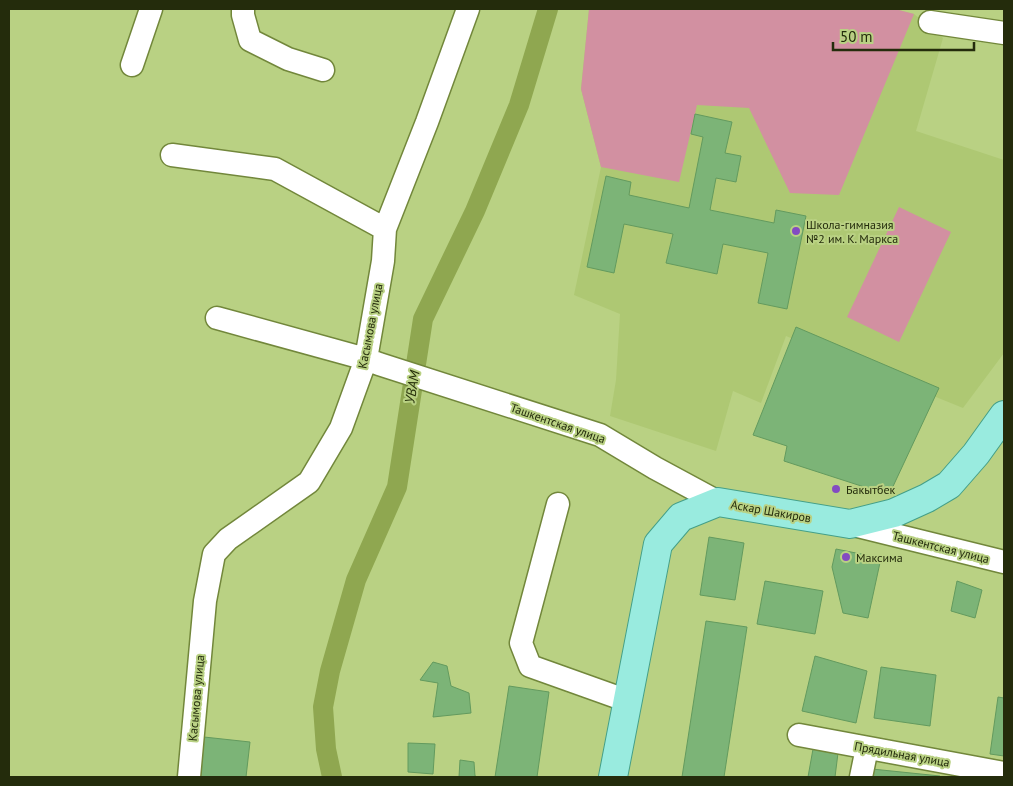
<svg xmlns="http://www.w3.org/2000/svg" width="1013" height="786" font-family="'PT Sans',sans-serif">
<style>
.built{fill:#aec873}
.green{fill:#d290a1}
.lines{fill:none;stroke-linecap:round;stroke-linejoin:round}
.canal{stroke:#8fa750;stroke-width:20}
.building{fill:#7cb477;stroke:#639a5e}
.minor-casing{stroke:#72873b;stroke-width:25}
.major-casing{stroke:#449f88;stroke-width:30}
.minor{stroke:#fff;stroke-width:22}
.major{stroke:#99ebdf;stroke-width:28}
.poi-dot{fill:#834bc2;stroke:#b9d183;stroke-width:2}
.labels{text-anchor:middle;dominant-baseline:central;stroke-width:4;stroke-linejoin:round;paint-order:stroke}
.poi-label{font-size:12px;fill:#242c0c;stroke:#b9d183;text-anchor:start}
.street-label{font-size:12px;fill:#242c0c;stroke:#b9d183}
.water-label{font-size:14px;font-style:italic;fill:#26300a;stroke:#b9d183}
</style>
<rect width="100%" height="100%" fill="#b9d183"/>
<path class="built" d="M 589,9 L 895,9 L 914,14 L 943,38 L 916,131 L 1004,160 L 1004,353 L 963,408 L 786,336 L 761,403 L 733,391 L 716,451 L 610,416 L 616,380 L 620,314 L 574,295 L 601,167 L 581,89 Z"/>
<path class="green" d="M 589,9 L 895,9 L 914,14 L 839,195 L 790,193 L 749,108 L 697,105 L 679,182 L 601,167 L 581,89 Z
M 899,207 L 951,232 L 899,342 L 847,317 Z"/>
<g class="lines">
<path class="canal" d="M 332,777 L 326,749 L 323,707 L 330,671 L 356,580 L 397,487 L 423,319 L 475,211 L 519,105 L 548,9"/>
</g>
<path class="building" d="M 695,114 L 732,122 L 725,153 L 741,156 L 736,182 L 716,178 L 710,210 L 774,223 L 776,210 L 806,216 L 787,309 L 758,303 L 768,253 L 723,244 L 717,274 L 666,263 L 673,234 L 624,224 L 614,273 L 587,267 L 606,176 L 631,182 L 629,195 L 689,208 L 703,137 L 691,134 Z
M 796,327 L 939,388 L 889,495 L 784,461 L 787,446 L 753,435 Z
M 709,537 L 744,543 L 735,600 L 700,595 Z
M 836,549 L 881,558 L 868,618 L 843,613 L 832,567 Z
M 765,581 L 823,591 L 815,634 L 757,624 Z
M 957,581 L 982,590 L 975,618 L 951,611 Z
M 706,621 L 747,627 L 724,777 L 682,777 Z
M 815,656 L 867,671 L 856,723 L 802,711 Z
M 433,662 L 447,666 L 451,686 L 469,693 L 471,713 L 433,717 L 438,683 L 420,680 Z
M 881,667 L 936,675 L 930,726 L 874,718 Z
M 509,686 L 549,692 L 537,777 L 495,777 Z
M 998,697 L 1004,698 L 1004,756 L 990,754 Z
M 204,737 L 250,742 L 246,777 L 199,777 Z
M 408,743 L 435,744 L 433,774 L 408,772 Z
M 813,749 L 838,753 L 835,777 L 808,777 Z
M 460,760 L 474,762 L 475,776 L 478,777 L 459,777 Z
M 872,769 L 940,776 L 940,777 L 871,777 Z"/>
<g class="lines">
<g class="minor-casing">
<path id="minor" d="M 243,9 L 243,15 L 250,40 L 288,59 L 323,70
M 930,22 L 1004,33
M 132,65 L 151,9
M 172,155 L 275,169 L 385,229
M 217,318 L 366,359 L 379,364 L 600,435 L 655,468 L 718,502
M 558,504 L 521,643 L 530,666 L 628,701
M 850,524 L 1004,562
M 799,735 L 1004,773
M 189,777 L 205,601 L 214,554 L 228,539 L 309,482 L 341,428 L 366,359 L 383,261 L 385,229 L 427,122 L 468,9
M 861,777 L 867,748"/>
</g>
<g class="major-casing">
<path id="major" d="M 613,777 L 658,544 L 681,517 L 718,502 L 850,524 L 894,513 L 927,498 L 949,485 L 976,454 L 1004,415"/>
</g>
<use href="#minor" class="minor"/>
<use href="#major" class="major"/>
</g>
<g class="poi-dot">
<circle cx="796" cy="231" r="5"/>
<circle cx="836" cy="489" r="5"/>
<circle cx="846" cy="557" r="5"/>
</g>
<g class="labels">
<g class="poi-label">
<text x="806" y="224">Школа-гимназия<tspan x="806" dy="14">№2 им. К. Маркса</tspan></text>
<text x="846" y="489">Бакытбек</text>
<text x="856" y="557">Максима</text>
</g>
<g class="street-label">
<text transform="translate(370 326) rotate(-79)">Касымова улица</text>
<text transform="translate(558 423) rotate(19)">Ташкентская улица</text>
<text transform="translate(771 511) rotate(10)">Аскар Шакиров</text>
<text transform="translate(941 547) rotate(14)">Ташкентская улица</text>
<text transform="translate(196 698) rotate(-85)">Касымова улица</text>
<text transform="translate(902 754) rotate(10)">Прядильная улица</text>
</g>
<g class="water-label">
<text transform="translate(412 387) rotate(-81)">УВАМ</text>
</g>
</g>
<rect width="1013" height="786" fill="none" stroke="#242c0c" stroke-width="20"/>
<path d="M833 42v8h141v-8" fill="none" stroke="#242c0c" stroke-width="2.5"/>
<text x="840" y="42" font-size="15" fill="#242c0c" stroke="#b9d183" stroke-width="4" paint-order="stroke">50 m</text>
</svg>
